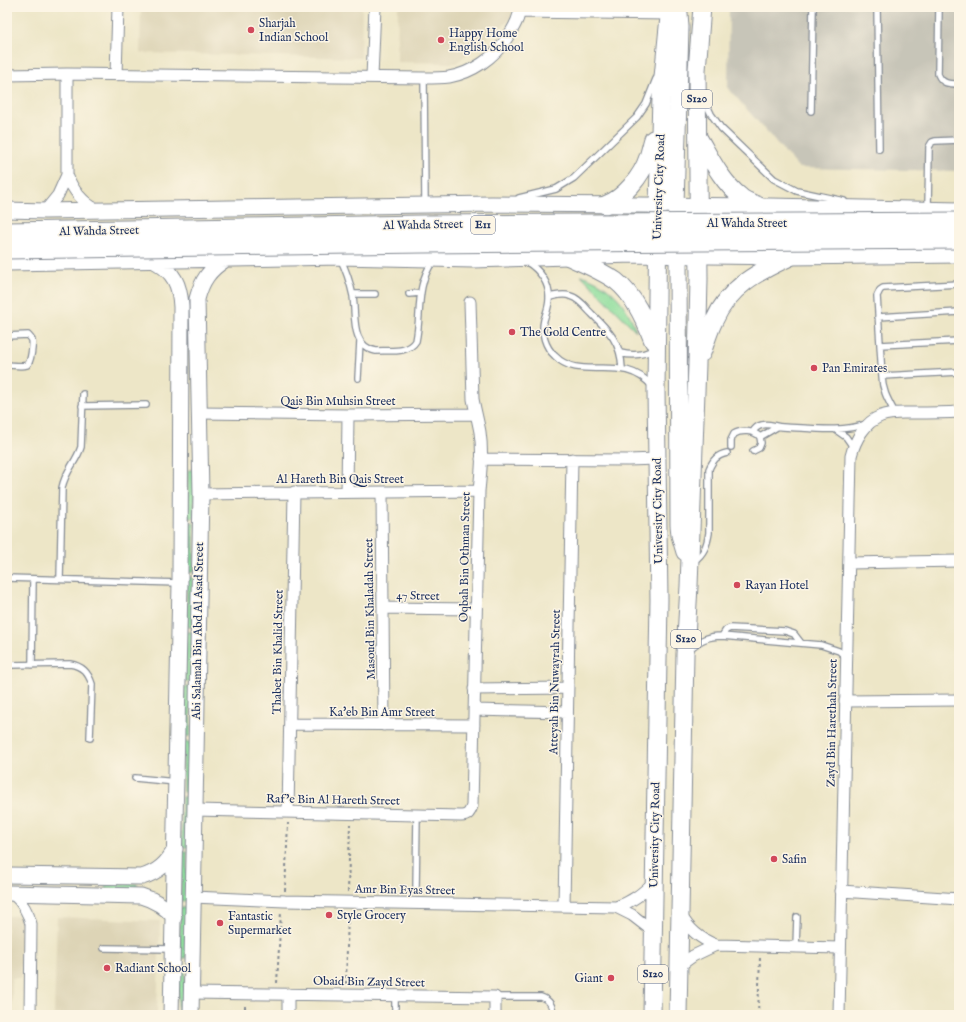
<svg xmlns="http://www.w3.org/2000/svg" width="966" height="1022" font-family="'IM FELL English',serif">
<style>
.built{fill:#ddd4b6}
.industrial{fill:#c7c5b8}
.green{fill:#8fde9d;stroke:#55867e}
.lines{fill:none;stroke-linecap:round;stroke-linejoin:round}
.lane-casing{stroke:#848a92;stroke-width:8}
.street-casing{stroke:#848a92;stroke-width:13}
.secondary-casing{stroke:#848a92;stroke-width:17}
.primary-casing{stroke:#848a92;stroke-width:19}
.path{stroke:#848a92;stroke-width:2;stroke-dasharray:3 3;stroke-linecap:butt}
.lane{stroke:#fff;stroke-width:5.5}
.street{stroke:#fff;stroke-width:11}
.secondary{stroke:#fff;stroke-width:15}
.primary{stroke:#fff;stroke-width:17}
.highway-bridge-casing{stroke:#848a92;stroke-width:21;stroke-linecap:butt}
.highway-bridge{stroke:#fff;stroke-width:19}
.poi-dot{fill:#d1495b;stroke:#fcf5e5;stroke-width:1.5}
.labels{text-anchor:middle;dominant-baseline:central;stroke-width:3;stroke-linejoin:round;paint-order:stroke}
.shield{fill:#fcf5e5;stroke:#5e6a86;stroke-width:1}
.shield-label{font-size:11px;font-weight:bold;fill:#1b2f5e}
.poi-label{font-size:12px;fill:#1b2f5e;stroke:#fcf5e5;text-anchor:start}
.street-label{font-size:12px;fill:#1b2f5e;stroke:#fcf5e5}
</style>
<rect width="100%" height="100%" fill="#fcf5e5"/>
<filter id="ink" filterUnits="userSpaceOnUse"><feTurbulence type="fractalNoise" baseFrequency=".025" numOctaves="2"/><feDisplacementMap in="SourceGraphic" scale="8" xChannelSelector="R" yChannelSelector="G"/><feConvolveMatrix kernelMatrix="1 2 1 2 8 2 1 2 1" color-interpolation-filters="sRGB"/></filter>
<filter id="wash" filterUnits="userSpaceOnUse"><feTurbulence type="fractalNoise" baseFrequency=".012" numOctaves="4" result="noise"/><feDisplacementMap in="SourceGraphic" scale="16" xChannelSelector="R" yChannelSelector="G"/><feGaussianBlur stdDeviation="0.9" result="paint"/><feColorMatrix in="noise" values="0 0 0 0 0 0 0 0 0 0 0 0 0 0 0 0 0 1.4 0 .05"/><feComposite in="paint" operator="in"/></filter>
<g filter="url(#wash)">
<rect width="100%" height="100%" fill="#ede6c7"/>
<path class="built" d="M 141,7 L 362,7 L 361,58 L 140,53 Z
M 398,7 L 512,7 L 512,18 L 456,63 L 397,62 Z
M 7,916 L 21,916 L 21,978 L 12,978 L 12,1015 L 7,1015 Z
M 57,917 L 160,921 L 157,1015 L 54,1015 Z"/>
<path class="industrial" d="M 729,7 L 959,7 L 959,171 L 799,168 L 728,88 Z"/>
<path class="green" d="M 581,275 C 609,284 627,303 636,331 Z
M 188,470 L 195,470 L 194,518 L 188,518 Z
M 187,523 L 194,523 L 194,572 L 187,572 Z
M 187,577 L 193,578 L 193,627 L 187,627 Z
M 186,632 L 192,632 L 192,682 L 185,682 Z
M 184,687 L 191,687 L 190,736 L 184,736 Z
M 183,742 L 190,742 L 189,792 L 183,792 Z
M 182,797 L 189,797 L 188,847 L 182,847 Z
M 181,852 L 187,852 L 187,901 L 181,901 Z
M 106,883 L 137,884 L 137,890 L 106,889 Z
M 180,908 L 186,908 L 186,958 L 180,958 Z
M 179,964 L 185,964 L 185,1013 L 178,1013 Z"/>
</g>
<g filter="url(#ink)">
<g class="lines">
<g class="lane-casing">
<path id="lane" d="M 877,7 L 879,149
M 939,7 L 938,74 C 942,84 949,84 959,84
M 424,78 L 425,204
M 703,97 L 711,114 L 721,128 L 774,179 L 797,191 L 844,201
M 811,111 L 813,7
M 519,198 L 556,189 L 574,178 L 637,117 L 646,104 L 656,79
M 928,208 L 929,147 L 932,142 L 935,141 L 959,140
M 340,258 C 346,270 350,282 353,296 C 356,315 350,346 376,351 C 389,350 408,354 416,341 C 422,312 415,287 433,261
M 527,262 C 540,270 550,284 549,299 C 549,307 546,313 544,320 C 541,333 545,347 555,356 C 581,383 623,351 653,387
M 959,284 L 883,288 L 880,290 L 877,296 L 882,376 L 959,372
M 353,294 L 375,294
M 409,294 L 420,293
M 549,297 C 556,296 563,293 570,296 C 578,298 584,305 589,311 C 607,329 621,341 622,368
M 878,317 L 959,312
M 7,336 L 28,335 C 30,337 31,338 32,340 C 33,345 31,362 27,365 C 22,367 12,365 7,365
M 880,345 L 959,341
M 620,353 C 632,356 643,356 654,349
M 882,376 C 882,390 888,400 895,413
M 358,378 L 360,341
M 82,406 L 146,405
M 836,430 L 846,437 L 853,447
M 753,432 C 755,428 758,426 762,425 C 769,423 776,427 783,427 C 811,428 840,433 866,424
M 760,437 L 777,427
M 731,447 L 731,440 L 734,434 C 741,430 754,430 760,437 L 761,443 L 759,448 L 753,451
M 694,561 C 704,554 707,545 709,533 L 709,469 C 713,460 717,455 727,453
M 7,578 L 179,583
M 60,579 L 62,488 C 65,471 76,463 81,447 L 83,394
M 722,636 L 726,630 L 730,628 L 785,631 L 794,634 L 801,643
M 690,649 C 700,640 708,636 722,636 L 821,645 L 839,651 L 846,657
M 7,665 L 70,664 C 82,666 88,672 92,684 L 90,738
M 32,665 L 33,579
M 135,778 L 176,782
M 416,890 L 417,815
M 796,947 L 797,917
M 104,948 L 171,949
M 395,996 L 395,1015
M 495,997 L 541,997 C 550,1000 553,1006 553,1015"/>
</g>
<g class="street-casing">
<path id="street" d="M 520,12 L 669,14
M 67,74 L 67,175 C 73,191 82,202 97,210
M 7,75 L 67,74 L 424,78 C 432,78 441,78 449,77 C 472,73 494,58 507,38 C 513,29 520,18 520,7
M 116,75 L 118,7
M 372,77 L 375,7
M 45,211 L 58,195 L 67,175
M 199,413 L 348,415 L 475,414
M 481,459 L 628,460 L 657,459
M 347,492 L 348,415
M 382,493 L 384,725
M 201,494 L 479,491
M 849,563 L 959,561
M 383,608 L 476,609
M 474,689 L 568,688
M 845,701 L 959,700
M 474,710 L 567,712
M 290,724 L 474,725
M 195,810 L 461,816 C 468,816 470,812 472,806 L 479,491 C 481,472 483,452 480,432 C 478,421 475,410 473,399 L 470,302
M 288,812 L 294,492
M 841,891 L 959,899
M 13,894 C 22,902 28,911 31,924 L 30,1015
M 193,897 L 285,901 L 616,907 L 632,915 L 654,932
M 564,906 L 572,459
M 616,907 C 632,902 643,893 655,881
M 681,915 C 689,930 700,939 716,945 L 840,948
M 679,966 L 693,956 L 716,945
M 191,993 L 495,997 L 495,1015
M 288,1015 L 288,994
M 839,1015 L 851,456 C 855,440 865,422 881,416 C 891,412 902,413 912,413 C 928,413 943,413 959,412"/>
</g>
<g class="secondary-casing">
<path id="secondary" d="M 7,210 L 45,211 L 492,204 L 770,206 L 959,210
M 153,260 C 174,271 180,285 181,307 L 180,583 L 171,1015
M 7,263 L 340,257 L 473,260 L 632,255 L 790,257 L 959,255
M 7,875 L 142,877 C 158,872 167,864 175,849
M 7,893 L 141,896 C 155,900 165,906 174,917
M 191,1015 L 201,494 L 197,299 C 202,280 209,270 226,259"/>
</g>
<g class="primary-casing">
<path id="primary" d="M 679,13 L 680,27 L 675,205 C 688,243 721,248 756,256
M 698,137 C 710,157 721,181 740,196 C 745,201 753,203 759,206
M 605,205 C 624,198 642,176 648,157 C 650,151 651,145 653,139
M 673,228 L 677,246 L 678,255 L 679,525 L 680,535 L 685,552
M 569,257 C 585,264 602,271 616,281 C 634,295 645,320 653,341
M 702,353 C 706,342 709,331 714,321 C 729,287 757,272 790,257
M 652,1015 L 659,599 L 656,391 L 658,205 L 661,97 L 670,7
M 678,1015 L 685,654 L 689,586 L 697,364 L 699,279 L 697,70 L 702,7"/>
</g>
<path class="path" d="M 285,891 L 288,823
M 348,892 L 350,824
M 277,983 L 281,912
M 346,984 L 348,912
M 245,1015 L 245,1005
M 758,1015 L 760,957"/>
<use href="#lane" class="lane"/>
<use href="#street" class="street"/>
<use href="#secondary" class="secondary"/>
<use href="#primary" class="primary"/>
<g class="highway-bridge-casing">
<path id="highway-bridge" d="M 7,232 L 423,225 L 959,222
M 7,249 L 423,243 L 959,239"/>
</g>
<use href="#highway-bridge" class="highway-bridge"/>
</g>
</g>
<g class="poi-dot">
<circle cx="251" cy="30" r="4"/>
<circle cx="441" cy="40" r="4"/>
<circle cx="512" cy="332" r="4"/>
<circle cx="814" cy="368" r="4"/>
<circle cx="737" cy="585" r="4"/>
<circle cx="774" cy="859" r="4"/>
<circle cx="329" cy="915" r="4"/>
<circle cx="220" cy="923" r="4"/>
<circle cx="107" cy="968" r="4"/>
<circle cx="611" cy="978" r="4"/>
</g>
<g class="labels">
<g class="shield">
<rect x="682" y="90" width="30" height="18" rx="3"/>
<rect x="471" y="216" width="24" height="18" rx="3"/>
<rect x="671" y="630" width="30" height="18" rx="3"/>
<rect x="638" y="965" width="30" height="18" rx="3"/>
</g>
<g class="shield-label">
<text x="697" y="99">S120</text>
<text x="483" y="225">E11</text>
<text x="686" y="639">S120</text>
<text x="653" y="974">S120</text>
</g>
<g class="poi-label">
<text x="259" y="23">Sharjah<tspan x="259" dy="14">Indian School</tspan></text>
<text x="449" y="33">Happy Home<tspan x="449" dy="14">English School</tspan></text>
<text x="520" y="332">The Gold Centre</text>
<text x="822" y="368">Pan Emirates</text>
<text x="745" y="585">Rayan Hotel</text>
<text x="782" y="859">Safin</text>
<text x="337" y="915">Style Grocery</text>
<text x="228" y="916">Fantastic<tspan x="228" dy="14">Supermarket</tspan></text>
<text x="115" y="968">Radiant School</text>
<text x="603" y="978" text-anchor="end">Giant</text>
</g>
<g class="street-label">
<text transform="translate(659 187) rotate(-88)">University City Road</text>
<text x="747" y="223">Al Wahda Street</text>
<text transform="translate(423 225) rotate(-1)">Al Wahda Street</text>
<text transform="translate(99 231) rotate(-1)">Al Wahda Street</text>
<text x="338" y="401">Qais Bin Muhsin Street</text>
<text x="340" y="479">Al Hareth Bin Qais Street</text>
<text transform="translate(658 511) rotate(-91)">University City Road</text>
<text transform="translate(465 557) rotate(-89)">Oqbah Bin Othman Street</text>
<text transform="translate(418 596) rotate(1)">47 Street</text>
<text transform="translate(370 609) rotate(-91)">Masoud Bin Khaladah Street</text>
<text transform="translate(198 631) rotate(-89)">Abi Salamah Bin Abd Al Asad Street</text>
<text transform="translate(278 652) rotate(-89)">Thabet Bin Khalid Street</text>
<text transform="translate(555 682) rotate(-89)">Atteyah Bin Nuwayrah Street</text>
<text x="382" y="712">Ka'eb Bin Amr Street</text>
<text transform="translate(832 723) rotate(-89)">Zayd Bin Harethah Street</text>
<text transform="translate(333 800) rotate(1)">Raf'e Bin Al Hareth Street</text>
<text transform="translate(655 835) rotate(-89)">University City Road</text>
<text transform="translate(405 890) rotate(1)">Amr Bin Eyas Street</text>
<text transform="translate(369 982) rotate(1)">Obaid Bin Zayd Street</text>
</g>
</g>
<rect width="966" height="1022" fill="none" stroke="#fcf5e5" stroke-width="24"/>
</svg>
